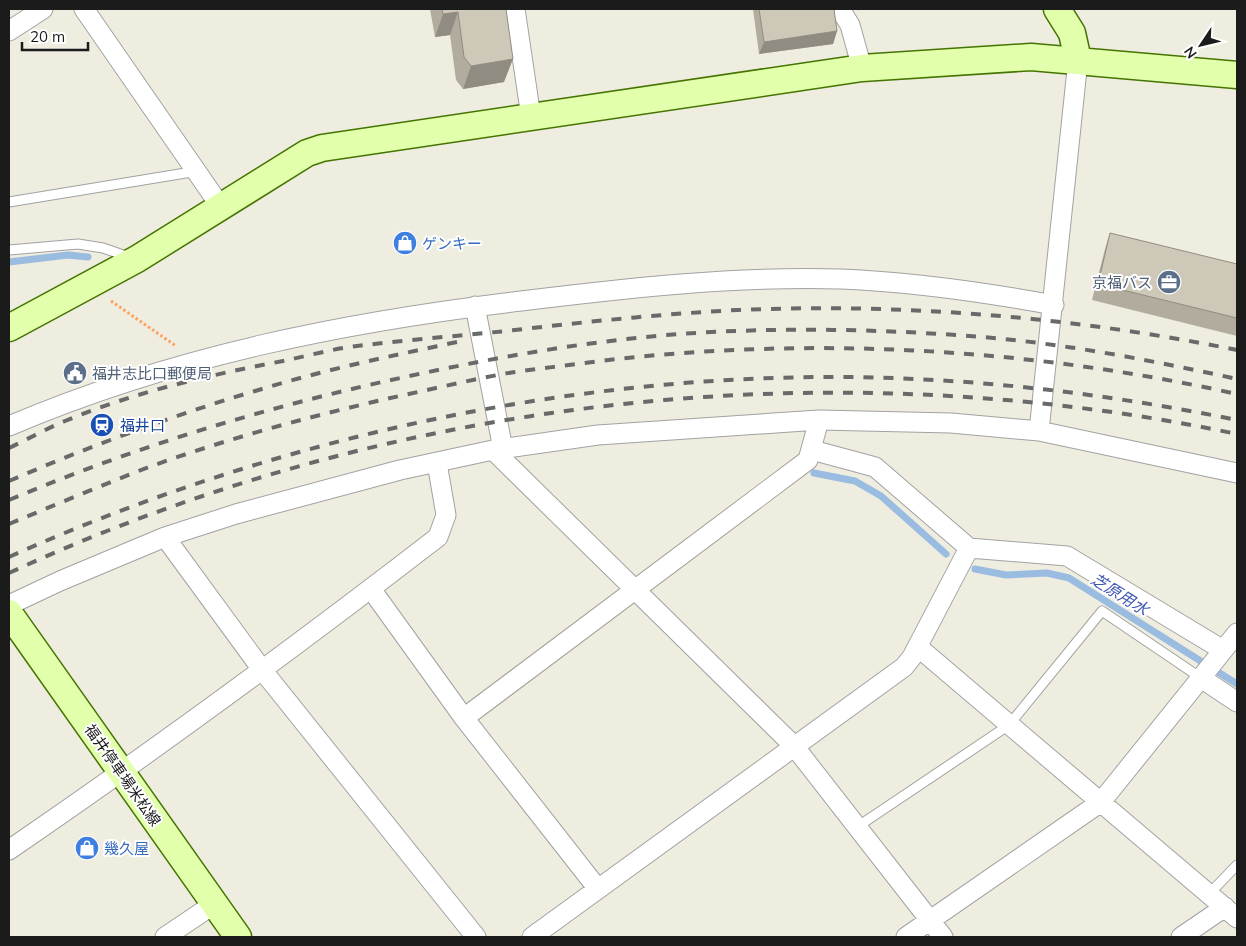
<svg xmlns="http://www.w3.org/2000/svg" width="1246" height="946" font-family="Mulish,'Noto Sans JP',sans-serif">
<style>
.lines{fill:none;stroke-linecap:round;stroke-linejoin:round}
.stream{stroke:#9abce1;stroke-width:7}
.lane-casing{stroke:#a2a2a2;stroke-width:11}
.street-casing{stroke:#a2a2a2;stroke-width:21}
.secondary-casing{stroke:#457400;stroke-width:29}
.path{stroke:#ff9f5f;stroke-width:3;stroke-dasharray:2.5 2.5;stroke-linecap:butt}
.lane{stroke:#fff;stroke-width:9}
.street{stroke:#fff;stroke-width:19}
.secondary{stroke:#e2ffac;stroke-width:26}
.rail{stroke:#696969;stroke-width:4;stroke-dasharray:10 10;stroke-linecap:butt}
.wall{fill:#b1ac9e}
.shaded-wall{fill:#908c81}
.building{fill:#cec8b8;stroke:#908c81}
.labels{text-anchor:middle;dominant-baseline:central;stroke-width:4;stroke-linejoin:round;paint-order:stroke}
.shop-label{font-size:15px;fill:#366cbe;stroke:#fff;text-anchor:start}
.service-label{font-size:15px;fill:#4e5e75;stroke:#fff;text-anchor:end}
.transit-label{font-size:15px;fill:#164399;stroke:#fff;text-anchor:start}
.street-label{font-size:15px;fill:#1b1b1b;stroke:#fff}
.water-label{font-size:16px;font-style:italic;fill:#3f57b3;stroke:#fff}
</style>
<rect width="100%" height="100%" fill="#eeeddf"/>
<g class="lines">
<path class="stream" d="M 9,262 L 68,255 L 88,257
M 814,473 L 855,481 L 881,496 L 946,554
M 975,569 L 1006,575 L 1047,573 L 1069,578 L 1237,684"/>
<g class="lane-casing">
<path id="lane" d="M 9,202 L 198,171
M 9,250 L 78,244 L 103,248 L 129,257
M 857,827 L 1009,725 L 1102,611 L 1201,678
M 1209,894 L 1237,865"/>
</g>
<g class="street-casing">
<path id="street" d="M 84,9 L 221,207
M 515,9 L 531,117
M 840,9 L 850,25 L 862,68
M 9,31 L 43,9
M 475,306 L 503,449
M 9,426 C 173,356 345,322 521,301 C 628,288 734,276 841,279 C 913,282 983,292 1054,305
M 1039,431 L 1078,60
M 493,450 L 794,746 L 943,937
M 165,537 L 263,671 L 476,937
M 969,548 L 1067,556 L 1223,650
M 371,589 L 464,718 L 598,889
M 9,605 L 60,581 L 165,537 L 236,514 L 400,470 L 493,450 L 598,435 L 819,420 L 951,423 L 1039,431 L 1237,473
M 918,647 L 1237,918
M 1201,678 L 1237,702
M 464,718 L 808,460 L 819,420
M 9,850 C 155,750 298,645 438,537 L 446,515 L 437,463
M 165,937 L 214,904
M 532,937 L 904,667 L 912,657 L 969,548 L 875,467 L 812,450
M 906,937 L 1101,802 L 1237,633
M 1181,937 L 1225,907"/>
</g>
<g class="secondary-casing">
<path id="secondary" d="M 1057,9 L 1072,33 L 1078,60
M 9,328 L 137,259 L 307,153 L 322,148 L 862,68 L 1031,57 L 1237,75
M 9,613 L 238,937"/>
</g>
<path class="path" d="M 111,301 L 176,346"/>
<use href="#lane" class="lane"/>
<use href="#street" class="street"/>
<use href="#secondary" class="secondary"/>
<path class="rail" d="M 9,448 C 28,439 46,429 65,421 C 135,392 209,375 283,361 C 307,356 332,349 357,346 C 406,340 457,336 506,331 C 584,322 660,314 738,310 C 905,303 1073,317 1237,350
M 9,481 C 95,444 182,412 272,386 C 333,368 395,355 457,342
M 9,500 C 152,440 290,400 443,369 C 521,353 600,340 680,334 C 777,327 885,329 982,337 C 1068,344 1154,361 1237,379
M 9,524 C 55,505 102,485 149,467 C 232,437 318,414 404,395 C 437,388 470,380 503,374 C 530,369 557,367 584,363 C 802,335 1023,347 1237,394
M 9,557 C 261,444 540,380 817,377 C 958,376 1099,392 1237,420
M 9,573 C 390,397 826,348 1237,434"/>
</g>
<path class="wall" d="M 430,9 L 506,9 L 504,82 L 463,89 L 456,80 L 450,35 L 435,37 Z
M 753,9 L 834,9 L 837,31 L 833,44 L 759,54 Z
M 1110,233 L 1237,288 L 1237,336 L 1092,300 L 1105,249 Z"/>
<path class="shaded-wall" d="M 458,12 L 450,35 L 435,37 L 443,14 Z
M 837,31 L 833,44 L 759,54 L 764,42 Z
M 513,59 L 504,82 L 463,89 L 471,66 Z"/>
<path class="building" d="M 442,9 L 506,9 L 513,59 L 471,66 L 464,57 L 458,12 L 443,14 Z
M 759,9 L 834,9 L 837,31 L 764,42 Z
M 1110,233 L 1237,264 L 1237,318 L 1098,284 Z"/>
<defs>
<g id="shop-disc" transform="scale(1.25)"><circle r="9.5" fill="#3f7fe0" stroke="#fff"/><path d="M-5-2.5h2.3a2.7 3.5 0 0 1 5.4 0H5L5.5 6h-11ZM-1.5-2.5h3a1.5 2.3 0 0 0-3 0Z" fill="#fff"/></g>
<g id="office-disc" transform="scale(1.25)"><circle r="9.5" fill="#5c6f8a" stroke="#fff"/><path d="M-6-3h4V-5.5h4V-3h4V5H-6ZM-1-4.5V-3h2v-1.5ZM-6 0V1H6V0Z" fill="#fff"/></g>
<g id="civic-disc" transform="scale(1.25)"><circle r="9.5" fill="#5c6f8a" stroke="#fff"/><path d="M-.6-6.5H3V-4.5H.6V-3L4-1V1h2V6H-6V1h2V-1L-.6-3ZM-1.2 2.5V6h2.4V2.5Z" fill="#fff"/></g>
<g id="station-disc" transform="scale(1.25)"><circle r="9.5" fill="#1a4fb4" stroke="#fff"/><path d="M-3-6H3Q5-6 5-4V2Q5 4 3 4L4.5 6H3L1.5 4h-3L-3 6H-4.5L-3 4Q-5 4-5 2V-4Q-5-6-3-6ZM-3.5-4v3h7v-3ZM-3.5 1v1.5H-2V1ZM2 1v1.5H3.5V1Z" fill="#fff"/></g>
</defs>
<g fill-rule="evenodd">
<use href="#shop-disc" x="405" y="243"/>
<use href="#office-disc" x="1169" y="282"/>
<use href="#civic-disc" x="75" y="373"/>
<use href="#station-disc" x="102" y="425"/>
<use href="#shop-disc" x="87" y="848"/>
</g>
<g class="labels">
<g class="shop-label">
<text x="422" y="243">ゲンキー</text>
<text x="104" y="848">幾久屋</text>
</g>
<g class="service-label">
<text x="1152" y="282">京福バス</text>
<text x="92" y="373" text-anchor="start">福井志比口郵便局</text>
</g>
<g class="transit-label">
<text x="120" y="425">福井口</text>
</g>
<g class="street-label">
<text transform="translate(123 775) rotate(55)">福井停車場米松線</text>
</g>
<g class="water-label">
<text transform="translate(1120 594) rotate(32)">芝原用水</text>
</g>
</g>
<rect width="1246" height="946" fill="none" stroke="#1b1b1b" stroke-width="20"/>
<g transform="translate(1201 45) rotate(235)" stroke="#ffffff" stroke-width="4" paint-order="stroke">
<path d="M0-4L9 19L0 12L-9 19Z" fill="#1b1b1b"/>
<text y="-8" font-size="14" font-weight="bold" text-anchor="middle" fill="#1b1b1b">N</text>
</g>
<path d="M22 42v8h66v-8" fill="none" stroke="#1b1b1b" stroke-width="2.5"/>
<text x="30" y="42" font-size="15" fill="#1b1b1b" stroke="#ffffff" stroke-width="4" paint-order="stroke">20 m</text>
</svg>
